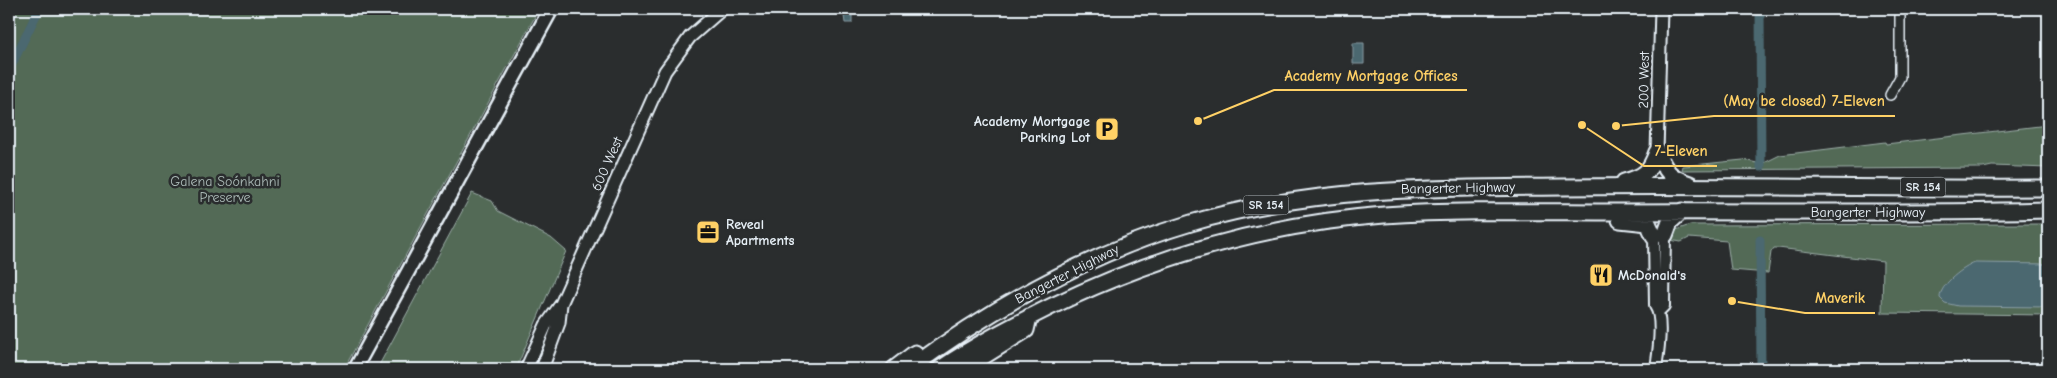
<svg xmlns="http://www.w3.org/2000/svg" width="2057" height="378" font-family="'Comic Neue',sans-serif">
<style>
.green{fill:#526a57;stroke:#9daea8}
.water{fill:#4b676f;stroke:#8a9ea6}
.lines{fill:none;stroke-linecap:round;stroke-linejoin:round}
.canal{stroke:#4b676f;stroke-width:9}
.minor-casing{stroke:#e8f1f8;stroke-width:12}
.tertiary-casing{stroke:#e8f1f8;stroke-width:14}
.secondary-casing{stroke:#e8f1f8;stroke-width:15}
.motorway-casing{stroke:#e8f1f8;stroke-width:19}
.minor{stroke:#2a2d2e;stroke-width:9}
.tertiary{stroke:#2a2d2e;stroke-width:10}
.secondary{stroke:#2a2d2e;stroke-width:11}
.motorway{stroke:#2a2d2e;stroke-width:15}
.rail{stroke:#e8f1f8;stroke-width:2.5}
.labels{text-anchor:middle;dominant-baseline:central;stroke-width:5;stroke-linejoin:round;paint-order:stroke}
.shield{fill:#2a2d2e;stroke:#afb6bb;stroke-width:1}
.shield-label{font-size:12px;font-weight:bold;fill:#e8f1f8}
.street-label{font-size:14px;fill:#e8f1f8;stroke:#2a2d2e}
.poi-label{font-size:14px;font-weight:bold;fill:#e8f1f8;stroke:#2a2d2e;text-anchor:start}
.park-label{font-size:14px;fill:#acbbb8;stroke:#2a2d2e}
.leader{fill:none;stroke:#ffd166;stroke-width:2}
.callout-dot{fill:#ffd166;stroke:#2a2d2e;stroke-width:2}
.callout-label{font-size:15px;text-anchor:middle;font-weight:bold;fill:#ffd166;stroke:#2a2d2e;stroke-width:5;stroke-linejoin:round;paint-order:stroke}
</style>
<rect width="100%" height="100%" fill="#2a2d2e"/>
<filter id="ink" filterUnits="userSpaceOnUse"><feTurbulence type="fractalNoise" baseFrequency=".02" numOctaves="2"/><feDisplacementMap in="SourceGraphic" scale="10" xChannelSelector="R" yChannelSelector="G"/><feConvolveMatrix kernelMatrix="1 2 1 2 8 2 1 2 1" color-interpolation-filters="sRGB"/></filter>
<g filter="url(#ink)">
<path class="green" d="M 9,9 L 539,9 L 344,369 L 9,369 Z
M 2048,125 L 2048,168 L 1992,166 L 1983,168 L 1682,170 L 1683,166 L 1743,160 L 1762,164 L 1780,155 L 1885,142 L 1886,144 Z
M 472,193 L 492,201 L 498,211 L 551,238 L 566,251 L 516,369 L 377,369 Z
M 2048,224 L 2048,315 L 1882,313 L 1883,261 L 1778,248 L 1774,248 L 1771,252 L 1768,273 L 1731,270 L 1727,241 L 1689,238 L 1681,242 L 1670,240 L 1676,230 L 1690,225 Z"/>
<path class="water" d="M 843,9 L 852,9 L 852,23 L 845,23 Z
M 1353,43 L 1364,43 L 1364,64 L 1353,64 Z
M 1975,263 L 2048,264 L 2048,307 L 1958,306 L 1945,303 L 1940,298 C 1940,284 1964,267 1975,263 Z"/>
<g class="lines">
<path class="canal" d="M 1760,9 L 1761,167
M 9,70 L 39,9
M 1760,240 L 1761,369"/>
<g class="minor-casing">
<path id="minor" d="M 1890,95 L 1900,77 L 1900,9"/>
</g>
<g class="tertiary-casing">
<path id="tertiary" d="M 1654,236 L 1655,306 C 1664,318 1658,354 1656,369
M 1659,311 L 1664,306 L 1665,235"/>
</g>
<g class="secondary-casing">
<path id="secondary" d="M 1657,152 L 1661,9
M 526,369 L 546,325 L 561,304 L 665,71 L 690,37 L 722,9
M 542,369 L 559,323 L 561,304"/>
</g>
<g class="motorway-casing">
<path id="motorway" d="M 1657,152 C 1666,172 1669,177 1690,184
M 1624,182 C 1644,177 1650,172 1657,152
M 1620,220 L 1648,223 L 1654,236
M 1665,235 L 1670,222 L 1682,211
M 894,369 L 915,353
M 909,369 C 995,306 1089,253 1191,223 C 1312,187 1437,188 1562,187 C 1724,185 1886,189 2048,188
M 940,369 C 977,344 1010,327 1050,307 C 1155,256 1267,224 1384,215 C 1462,210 1541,212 1619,212 C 1762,211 1905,214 2048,210
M 963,369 L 1026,330 L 1029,317"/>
</g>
<use href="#minor" class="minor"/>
<use href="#tertiary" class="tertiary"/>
<use href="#secondary" class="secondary"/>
<use href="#motorway" class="motorway"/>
<path class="rail" d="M 347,369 L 542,9
M 363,369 L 560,9"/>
</g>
</g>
<defs>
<g id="parking-square" transform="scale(1.25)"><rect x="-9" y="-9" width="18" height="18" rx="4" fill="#ffd166" stroke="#2a2d2e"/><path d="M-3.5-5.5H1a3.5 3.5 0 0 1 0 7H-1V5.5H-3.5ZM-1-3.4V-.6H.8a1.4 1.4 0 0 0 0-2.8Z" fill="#111"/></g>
<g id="office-square" transform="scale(1.25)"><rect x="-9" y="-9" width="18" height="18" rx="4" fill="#ffd166" stroke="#2a2d2e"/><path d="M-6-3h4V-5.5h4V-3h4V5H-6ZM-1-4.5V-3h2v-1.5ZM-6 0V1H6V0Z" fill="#111"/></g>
<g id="restaurant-square" transform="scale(1.25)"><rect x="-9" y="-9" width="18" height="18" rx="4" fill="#ffd166" stroke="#2a2d2e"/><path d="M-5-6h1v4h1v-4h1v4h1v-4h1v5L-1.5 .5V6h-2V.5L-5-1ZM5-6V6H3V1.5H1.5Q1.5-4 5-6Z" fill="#111"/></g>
</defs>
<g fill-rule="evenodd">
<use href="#parking-square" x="1107" y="129"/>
<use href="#office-square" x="708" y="232"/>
<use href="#restaurant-square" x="1601" y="275"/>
</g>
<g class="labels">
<g class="shield">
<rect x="1900.5" y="177.5" width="45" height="19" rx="4"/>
<rect x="1243.5" y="195.5" width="45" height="19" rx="4"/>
</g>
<g class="shield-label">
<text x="1923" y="187">SR 154</text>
<text x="1266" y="205">SR 154</text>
</g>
<g class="street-label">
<text transform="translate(1644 80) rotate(-89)">200 West</text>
<text transform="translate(607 164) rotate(-66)">600 West</text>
<text transform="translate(1458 188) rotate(-1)">Bangerter Highway</text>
<text x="1868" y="212">Bangerter Highway</text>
<text transform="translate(1067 274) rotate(-27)">Bangerter Highway</text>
</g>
<g class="poi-label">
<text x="1090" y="121" text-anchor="end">Academy Mortgage<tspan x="1090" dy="16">Parking Lot</tspan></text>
<text x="726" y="224">Reveal<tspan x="726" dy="16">Apartments</tspan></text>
<text x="1618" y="275">McDonald's</text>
</g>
<g class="park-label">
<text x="225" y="181">Galena Soónkahni<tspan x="225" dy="16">Preserve</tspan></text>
</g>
</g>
<path class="leader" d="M1198 121L1274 90H1467M1616 126L1714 116H1895M1582 125L1644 166H1717M1732 301L1805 313H1875"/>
<g class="callout-dot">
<circle cx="1198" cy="121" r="5"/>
<circle cx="1616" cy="126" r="5"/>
<circle cx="1582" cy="125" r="5"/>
<circle cx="1732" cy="301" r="5"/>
</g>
<g class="callout-label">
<text x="1371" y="81">Academy Mortgage Offices</text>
<text x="1804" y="106">(May be closed) 7-Eleven</text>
<text x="1681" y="156">7-Eleven</text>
<text x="1840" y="303">Maverik</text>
</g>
<rect width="2057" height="378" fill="none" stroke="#2a2d2e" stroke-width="30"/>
<rect x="15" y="15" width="2027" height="348" fill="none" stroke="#e8f1f8" stroke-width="2" filter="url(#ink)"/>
</svg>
